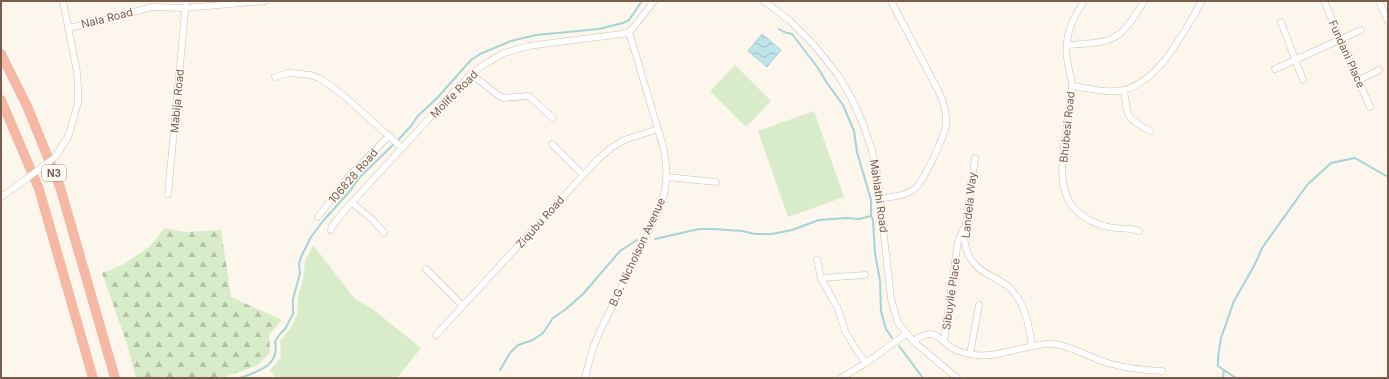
<svg xmlns="http://www.w3.org/2000/svg" width="1389" height="379" font-family="Inter,sans-serif">
  <style>
    .green { fill: #d8ecc9 }
    .forest { fill: url(#forest-firs) }
    .water { fill: url(#water-waves); stroke: #a5d3da }
    .lines { fill: none; stroke-linecap: round; stroke-linejoin: round }
    .stream { stroke: #a5d3da; stroke-width: 2 }
    .minor-casing { stroke: #d1beb0; stroke-width: 7 }
    .highway-casing { stroke: #dad1cd; stroke-width: 10 }
    .minor { stroke: #fff; stroke-width: 6 }
    .highway { stroke: #f7b7a3; stroke-width: 9 }
    .minor-bridge-casing { stroke: #d1beb0; stroke-width: 7; stroke-linecap: butt }
    .minor-bridge { stroke: #fff; stroke-width: 6 }
    .labels { text-anchor: middle; dominant-baseline: central; stroke-width: 3; stroke-linejoin: round; paint-order: stroke }
    .shield { fill: #fffaf3; stroke: #a28b7f; stroke-width: 1 }
    .shield-label { font-size: 10px; font-weight: bold; fill: #7a5c4d }
    .street-label { font-size: 11px; fill: #7a5c4d; stroke: #fffaf3 }
  </style>
  <defs>
    <pattern id="forest-firs" width="22" height="20" patternUnits="userSpaceOnUse"><rect width="22" height="20" fill="#d8ecc9"/><path d="M5 1l3.5 6h-7zM16 11l3.5 6h-7z" fill="#b4c2a5"/></pattern>
    <pattern id="water-waves" width="16" height="10" patternUnits="userSpaceOnUse"><rect width="16" height="10" fill="#bfe3e8"/><path d="M0 5q4-4 8 0t8 0" fill="none" stroke="#a0bbbe"/></pattern>
  </defs>
  <rect width="100%" height="100%" fill="#fdf6ec"/>
  <!-- green -->
  <g class="green">
    <path d="M735 65 771 101 746 127 710 91Z"/>
    <path d="M814 111 844 197 788 217 758 131Z"/>
    <path d="M313 245 355 299 371 308 421 348 397 378H275L270 370 281 357 280 341 290 329 297 315 298 296 303 279 305 261Z"/>
  </g>
  <!-- forest -->
  <path class="forest" d="M165 228 185 232 221 230 231 297 282 320 269 335 270 353 256 366 222 378H136L127 344 102 273 122 265 149 247Z"/>
  <!-- water -->
  <path class="water" d="M762 34 781 50 767 67 748 51Z"/>
  <g class="lines">
    <!-- stream -->
    <g class="stream">
      <path d="M779 29 784 32 792 34 818 68 827 83 843 105 854 131 857 152 871 200V216L873 220 875 253 880 281 881 311 886 329 892 338"/>
      <path d="M655 239 699 229H713L742 231 755 234H772L792 230 819 220 847 218 859 219 871 216"/>
      <path d="M899 346 923 378"/>
      <path d="M500 370 510 353 518 345 533 340 543 333 553 318 566 309 583 294 620 251 637 240"/>
      <path d="M240 378C259 371 280 366 275 341L280 334 285 329 293 314V299L300 273 299 264 301 257 311 237 323 221 350 191 359 178 399 139 411 126 417 117 438 97 471 60 480 54 511 41 536 35 599 29 623 23 629 20 642 1"/>
      <path d="M1029 378H1037"/>
      <path d="M1223 378 1224 370"/>
      <path d="M1236 378 1218 366V357L1221 338 1234 301 1254 266 1262 248 1307 185 1331 163 1355 158 1388 177"/>
    </g>
    <!-- minor casing -->
    <g class="minor-casing">
      <g id="minor">
        <path d="M63 1 77 72 78 87V103L68 137"/>
        <path d="M764 1 790 21 814 45 838 75 852 99 863 124 871 147 877 173 891 299 898 323 913 341 957 378"/>
        <path d="M1084 1C1079 9 1073 18 1070 28 1067 37 1066 49 1067 58 1068 68 1072 78 1072 88 1071 121 1050 179 1073 207 1082 218 1100 227 1115 228 1123 229 1131 228 1139 231"/>
        <path d="M1324 1 1370 107"/>
        <path d="M1379 1 1388 21"/>
        <path d="M1281 22 1303 80"/>
        <path d="M68 28 101 21 152 7 185 8 265 1"/>
        <path d="M1067 45C1114 42 1119 43 1144 1"/>
        <path d="M1275 69 1361 30"/>
        <path d="M471 74 499 96 503 98 529 96 553 118"/>
        <path d="M275 77 289 73 311 75 321 79 342 94 402 148"/>
        <path d="M1359 80 1379 70"/>
        <path d="M1072 86C1088 88 1108 94 1124 90 1161 80 1184 31 1202 1"/>
        <path d="M1124 90C1128 117 1125 118 1150 131"/>
        <path d="M552 144 583 175"/>
        <path d="M975 158 964 238C967 259 975 268 993 277 999 280 1004 283 1009 287 1025 303 1029 324 1032 346"/>
        <path d="M667 177 716 182"/>
        <path d="M168 194 186 1"/>
        <path d="M1 197 10 191"/>
        <path d="M881 198C892 197 904 196 913 190 923 184 944 137 946 125 947 114 944 103 939 92L891 1"/>
        <path d="M352 203 373 220 384 233"/>
        <path d="M318 217 348 177 389 136"/>
        <path d="M331 230 332 226 345 210 447 99 471 74 485 64 504 53 528 46 622 34 629 32 633 28 654 1"/>
        <path d="M817 260 821 278 838 309 845 331 855 348 866 363"/>
        <path d="M426 269 462 305"/>
        <path d="M821 278 865 275"/>
        <path d="M436 335 597 160 611 148 624 140 658 129"/>
        <path d="M913 341C935 328 934 335 952 348 959 352 967 354 975 355 1000 358 1028 343 1053 344 1068 345 1088 356 1102 361 1122 368 1141 370 1162 371"/>
        <path d="M944 341 958 241 964 228"/>
        <path d="M970 354 979 305"/>
        <path d="M585 378 592 351 600 331 659 210C668 188 668 169 663 146L629 32"/>
        <path d="M841 378 866 363 906 334"/>
      </g>
    </g>
    <!-- highway casing -->
    <g class="highway-casing">
      <g id="highway">
        <path d="M1 54 27 106 60 187 115 378"/>
        <path d="M1 100 39 189 93 378"/>
      </g>
    </g>
    <!-- minor -->
    <use href="#minor" class="minor"/>
    <!-- highway -->
    <use href="#highway" class="highway"/>
    <!-- minor-bridge casing -->
    <g class="minor-bridge-casing">
      <path id="minor-bridge" d="M10 191 50 161 55 157 68 137"/>
    </g>
    <!-- minor-bridge -->
    <use href="#minor-bridge" class="minor-bridge"/>
  </g>
  <g class="labels">
    <!-- shield labels -->
    <rect class="shield" x="42" y="165" width="24" height="16" rx="3"/>
    <g class="shield-label">
      <text x="54" y="173">N3</text>
    </g>
    <!-- street labels -->
    <g class="street-label">
      <text transform="translate(107 18) rotate(-14)">Nala Road</text>
      <text transform="translate(1347 54) rotate(66)">Fundani Place</text>
      <text transform="translate(454 94) rotate(-45)">Molife Road</text>
      <text transform="translate(177 101) rotate(-85)">Mabija Road</text>
      <text transform="translate(1067 127) rotate(-84)">Bhubesi Road</text>
      <text transform="translate(353 176) rotate(-49)">106828 Road</text>
      <text transform="translate(879 196) rotate(82)">Mahlathi Road</text>
      <text transform="translate(969 205) rotate(-84)">Landela Way</text>
      <text transform="translate(540 222) rotate(-48)">Ziqubu Road</text>
      <text transform="translate(637 252) rotate(-65)">B.G. Nicholson Avenue</text>
      <text transform="translate(951 294) rotate(-82)">Sibuyile Place</text>
    </g>
  </g>
  <!-- border -->
  <rect width="1389" height="379" fill="none" stroke="#7a5c4d" stroke-width="4"/>
</svg>
